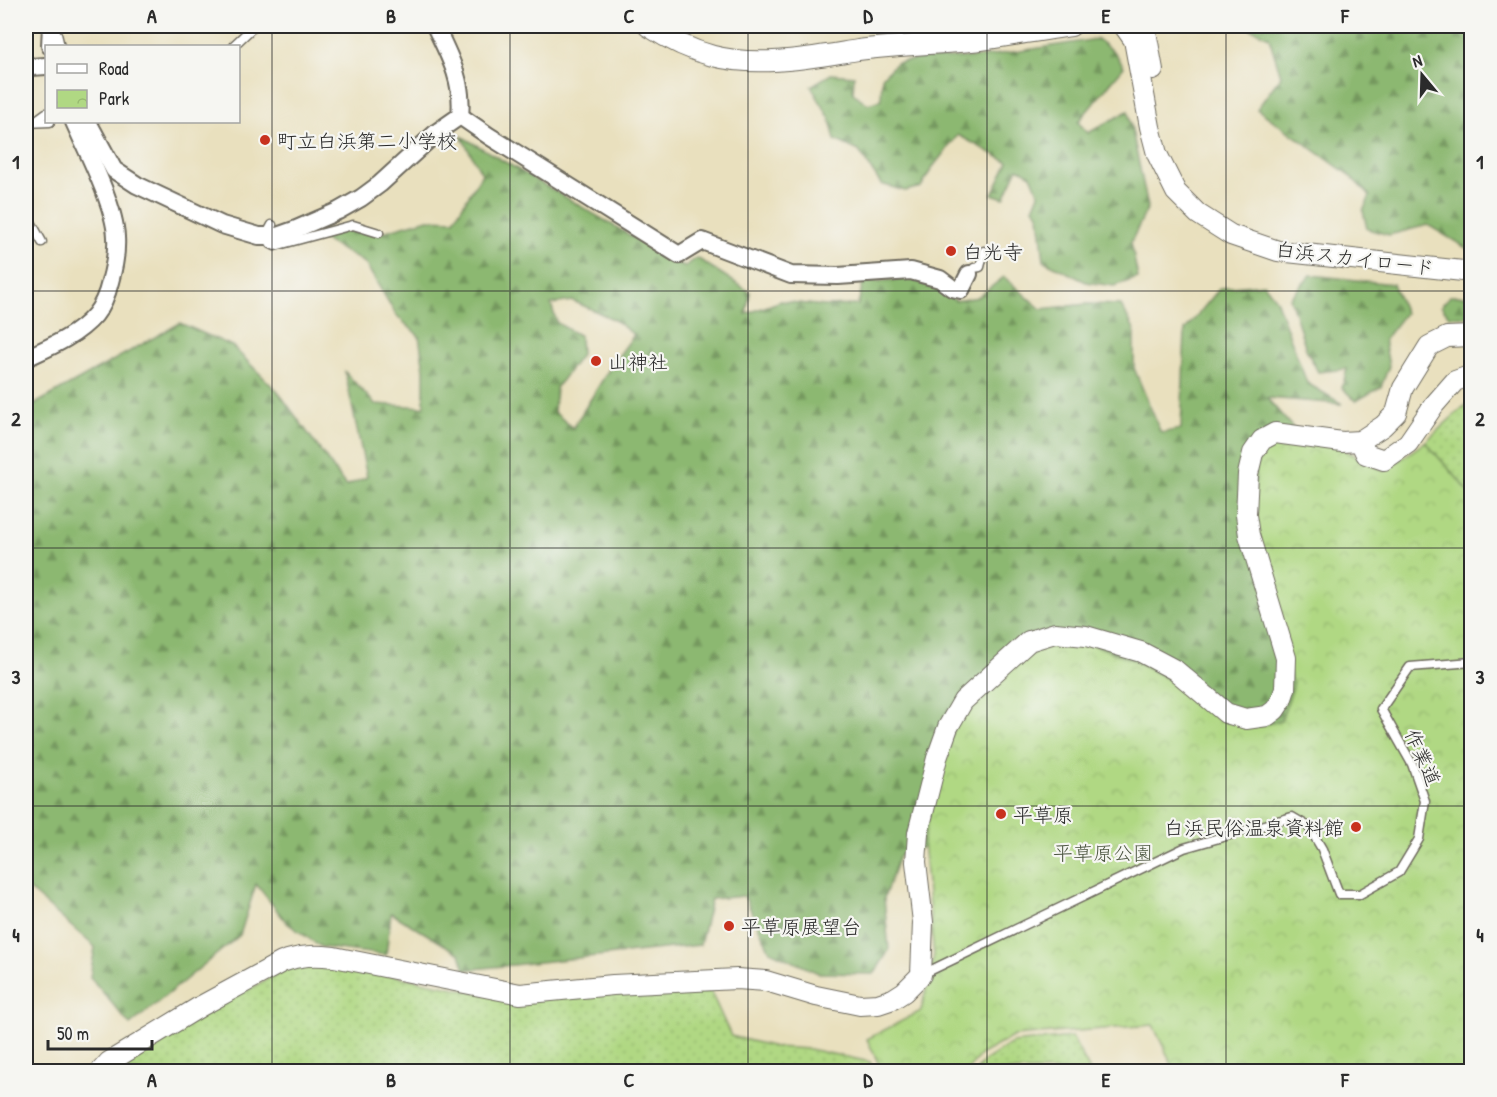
<svg xmlns="http://www.w3.org/2000/svg" width="1497" height="1097" font-family="'Patrick Hand','Klee One',sans-serif">
  <style>
    .grass { fill: url(#grass-dots); stroke: #6e8257; stroke-width: 1.5 }
    .forest { fill: url(#forest-firs); stroke: #5c724e; stroke-width: 1.5; fill-rule: evenodd }
    .park { fill: url(#park-crowns); stroke: #6e8257; stroke-width: 1.5 }
    .lines { fill: none; stroke-linecap: round; stroke-linejoin: round }
    .service-casing { stroke: #6e6a5e; stroke-width: 11 }
    .minor-casing { stroke: #6e6a5e; stroke-width: 20 }
    .tertiary-casing { stroke: #6e6a5e; stroke-width: 22 }
    .service { stroke: #fff; stroke-width: 8 }
    .minor { stroke: #fff; stroke-width: 16 }
    .tertiary { stroke: #fff; stroke-width: 20 }
    .grid { fill: none; stroke: #2b2b2b; stroke-width: 1.5; stroke-opacity: 0.55 }
    .poi-dot { fill: #c8321e; stroke: #f6f6f2; stroke-width: 2 }
    .labels { text-anchor: middle; dominant-baseline: central; stroke-width: 4.5; stroke-linejoin: round; paint-order: stroke }
    .poi-label { font-size: 20px; fill: #2b2b2b; stroke: #f6f6f2; text-anchor: start }
    .street-label { font-size: 20px; fill: #2b2b2b; stroke: #f6f6f2 }
    .park-label { font-size: 20px; fill: #4c5641; stroke: #f6f6f2 }
    .neatline { fill: none; stroke: #2b2b2b; stroke-width: 2 }
    .grid-label { font-size: 20px; text-anchor: middle; font-weight: bold; fill: #2b2b2b }
  </style>
  <defs>
    <pattern id="grass-dots" width="8" height="8" patternUnits="userSpaceOnUse" patternTransform="scale(1.5)"><rect width="8" height="8" fill="#b0d883"/><path d="M2 2h.1M6 6h.1" fill="none" stroke="#98ba71" stroke-width="1.8" stroke-linecap="round"/></pattern>
    <pattern id="forest-firs" width="22" height="20" patternUnits="userSpaceOnUse" patternTransform="scale(1.5)"><rect width="22" height="20" fill="#8cb871"/><path d="M5 1l3.5 6h-7zM16 11l3.5 6h-7z" fill="#73965d"/></pattern>
    <pattern id="park-crowns" width="20" height="18" patternUnits="userSpaceOnUse" patternTransform="scale(1.5)"><rect width="20" height="18" fill="#b0d883"/><path d="M2 6a3 3 0 1 1 6 0M12 15a3 3 0 1 1 6 0" fill="none" stroke="#98ba71"/></pattern>
  </defs>
  <rect width="100%" height="100%" fill="#f6f6f2"/>
  <filter id="ink" filterUnits="userSpaceOnUse"><feTurbulence type="fractalNoise" baseFrequency=".0167" numOctaves="2"/><feDisplacementMap in="SourceGraphic" scale="12" xChannelSelector="R" yChannelSelector="G"/><feConvolveMatrix kernelMatrix="1 2 1 2 8 2 1 2 1" color-interpolation-filters="sRGB"/></filter>
  <filter id="wash" filterUnits="userSpaceOnUse"><feTurbulence type="fractalNoise" baseFrequency=".008" numOctaves="4" result="noise"/><feDisplacementMap in="SourceGraphic" scale="24" xChannelSelector="R" yChannelSelector="G"/><feGaussianBlur stdDeviation="1.35" result="paint"/><feColorMatrix in="noise" values="0 0 0 0 0 0 0 0 0 0 0 0 0 0 0 0 0 1.4 0 .05"/><feComposite in="paint" operator="in"/></filter>
  <g filter="url(#wash)">
    <rect width="100%" height="100%" fill="#e9e0be"/>
    <!-- grass -->
    <g class="grass">
      <path d="M1471 400V494L1425 442Z"/>
      <path d="M329 963 506 998 710 990 731 1036 775 1047 809 1049 870 1062 875 1071 115 1072 177 1029 289 967Z"/>
      <path d="M1072 1037 1090 1071H976L983 1062 1012 1043Z"/>
    </g>
    <!-- forest -->
    <g class="forest">
      <path d="M1245 26H1471V251L1428 225 1389 235 1367 229 1363 211 1370 196 1349 175 1257 109 1281 76 1269 37Z"/>
      <path d="M1097 39 1115 53 1124 67 1078 122 1088 133 1128 111 1148 207 1131 242 1138 278 1114 286 1086 282 1044 261 1039 215 1033 208 1039 194 1031 175 1018 168 1004 198 992 194 1008 162 958 135 932 168 921 187 905 191 881 184 859 151 835 140 830 119 811 86 831 74 854 76 853 93 868 104 881 100 882 77 896 63 919 59 981 57Z"/>
      <path d="M461 136 684 267 697 258 750 292 746 314 781 301 825 306 858 305 863 282 910 279 934 288 956 301 978 297 1004 277 1041 309 1087 304 1121 305 1134 329V368L1161 433 1181 429 1185 330 1220 288 1264 284 1276 299 1307 383 1342 404 1267 398 1324 464 1346 743 1016 814 899 856 884 898 889 950 874 974 818 973 770 951 744 896 711 899 700 945 465 970 460 954 391 913 386 955 321 947 287 923 256 884 240 935 130 1025 90 977 95 947 26 887V740L34 746 26 729V409L180 323 232 346 279 393 346 486 367 477 345 372 375 404 424 407V370L419 336 397 316 365 263 315 235 337 228 379 233 428 219 454 220 482 174ZM573 301 613 319 634 335 611 366 573 428 554 412 556 388 581 355 580 336 557 323 551 304Z"/>
      <path d="M1311 275 1393 284 1405 313 1384 340 1389 366 1381 387 1356 401 1342 388 1347 369 1318 372 1306 349 1290 298Z"/>
      <path d="M1450 296H1471V317L1449 316 1441 306Z"/>
    </g>
    <!-- park -->
    <path class="park" d="M1324 439 1384 471 1425 442 1471 494V1071H1175L1153 1025 1014 1036 980 1055 967 1071H882L867 1039 921 1011 934 955 923 842 944 752 960 716 1026 652 1055 642 1091 644 1133 660 1179 685 1248 728 1281 721 1293 687 1253 529 1256 466 1269 443Z"/>
  </g>
  <g filter="url(#ink)">
    <g class="lines">
      <!-- service casing -->
      <g class="service-casing">
        <g id="service">
          <path d="M50 32 57 34 60 46"/>
          <path d="M233 46 251 29"/>
          <path d="M26 123 50 122"/>
          <path d="M31 124 46 113"/>
          <path d="M26 213 42 242"/>
          <path d="M272 225 266 236 271 244 275 246 353 225 379 233"/>
          <path d="M969 274 974 268 980 267 984 251"/>
          <path d="M921 975 1184 848 1292 817 1309 827 1322 849 1339 894H1360L1399 872 1419 839 1425 801 1412 764 1381 709 1410 667 1472 662"/>
        </g>
      </g>
      <!-- minor casing -->
      <g class="minor-casing">
        <g id="minor">
          <path d="M50 46 51 26"/>
          <path d="M26 64 31 67 46 66"/>
          <path d="M460 116 489 136 679 255 702 241 791 275 838 276 911 271 940 279 952 288 961 290 969 274"/>
          <path d="M88 122 114 170 137 185 222 225 259 236H277L294 230 338 211 361 198 380 184 437 132 460 116C464 82 449 55 435 26"/>
          <path d="M26 358C50 347 77 336 95 315 103 305 107 295 110 282 114 268 117 252 116 237 115 206 87 151 74 122"/>
        </g>
      </g>
      <!-- tertiary casing -->
      <g class="tertiary-casing">
        <g id="tertiary">
          <path d="M648 26C668 39 690 50 713 56 759 68 813 57 858 50 899 45 940 44 981 40 1011 36 1041 30 1071 26"/>
          <path d="M1124 26 1134 40 1150 127 1157 154 1176 192 1198 214 1231 235 1278 251 1472 272"/>
          <path d="M1145 26 1153 70"/>
          <path d="M1360 441 1366 454 1384 460 1408 443 1434 405 1455 381 1472 375"/>
          <path d="M100 1072 109 1062 201 1006 282 962C300 955 315 955 334 957L520 994 613 985 737 979 766 981 816 996 860 1005 878 1004 893 999 904 992 921 975 923 922 916 862 918 833 937 758 948 727 963 701 1029 641 1055 633 1086 636 1141 652 1175 670 1226 713 1246 719 1267 716 1275 710 1281 701 1285 689 1286 658 1249 535 1246 515 1248 474 1253 453 1262 440 1275 433 1342 442 1360 441 1383 426 1396 413 1403 388 1429 346 1447 337 1472 336"/>
        </g>
      </g>
      <!-- service -->
      <use href="#service" class="service"/>
      <!-- minor -->
      <use href="#minor" class="minor"/>
      <!-- tertiary -->
      <use href="#tertiary" class="tertiary"/>
    </g>
  </g>
  <!-- grid -->
  <path class="grid" d="M272 26V1072M510 26V1072M748 26V1072M987 26V1072M1226 26V1072M26 291H1472M26 548H1472M26 806H1472"/>
  <!-- markers -->
  <g class="poi-dot">
    <circle cx="265" cy="140" r="6"/>
    <circle cx="951" cy="251" r="6"/>
    <circle cx="596" cy="361" r="6"/>
    <circle cx="1001" cy="814" r="6"/>
    <circle cx="1356" cy="827" r="6"/>
    <circle cx="729" cy="926" r="6"/>
  </g>
  <g class="labels">
    <!-- poi labels -->
    <g class="poi-label">
      <text x="277" y="140">町立白浜第二小学校</text>
      <text x="963" y="251">白光寺</text>
      <text x="608" y="361">山神社</text>
      <text x="1013" y="814">平草原</text>
      <text x="1344" y="827" text-anchor="end">白浜民俗温泉資料館</text>
      <text x="741" y="926">平草原展望台</text>
    </g>
    <!-- street labels -->
    <g class="street-label">
      <text transform="translate(1355 258) rotate(7)">白浜スカイロード</text>
      <text transform="translate(1423 757) rotate(66)">作業道</text>
    </g>
    <!-- park labels -->
    <g class="park-label">
      <text x="1103" y="852">平草原公園</text>
    </g>
  </g>
  <!-- margin -->
  <rect width="1497" height="1097" fill="none" stroke="#f6f6f2" stroke-width="66"/>
  <!-- legend -->
  <rect x="45" y="45" width="195" height="78" fill="#f6f6f2" stroke="#a5a5a2" stroke-width="1.5"/>
  <rect x="57" y="64" width="30" height="9" fill="#ffffff" stroke="#a5a5a2" stroke-width="1.5"/>
  <text x="99" y="75" font-size="18" fill="#2b2b2b">Road</text>
  <rect x="57" y="90" width="30" height="18" fill="url(#park-crowns)" stroke="#a5a5a2" stroke-width="1.5"/>
  <text x="99" y="105" font-size="18" fill="#2b2b2b">Park</text>
  <!-- north arrow -->
  <g transform="translate(1422 75) rotate(341)" stroke="#f6f6f2" stroke-width="4.5" paint-order="stroke">
  <path d="M0-4.5L10 22L0 15L-10 22Z" fill="#2b2b2b"/>
  <text y="-9" font-size="16" font-weight="bold" text-anchor="middle" fill="#2b2b2b">N</text>
  </g>
  <!-- scale -->
  <path d="M48 1040v9h104v-9" fill="none" stroke="#2b2b2b" stroke-width="3"/>
  <text x="57" y="1040" font-size="18" fill="#2b2b2b" stroke="#f6f6f2" stroke-width="4.5" paint-order="stroke">50 m</text>
  <rect x="33" y="33" width="1431" height="1031" class="neatline"/>
  <g class="grid-label">
    <text x="152" y="23">A</text>
    <text x="391" y="23">B</text>
    <text x="629" y="23">C</text>
    <text x="868" y="23">D</text>
    <text x="1106" y="23">E</text>
    <text x="1345" y="23">F</text>
    <text x="16" y="169">1</text>
    <text x="1480" y="169">1</text>
    <text x="16" y="426">2</text>
    <text x="1480" y="426">2</text>
    <text x="16" y="684">3</text>
    <text x="1480" y="684">3</text>
    <text x="16" y="942">4</text>
    <text x="1480" y="942">4</text>
    <text x="152" y="1087">A</text>
    <text x="391" y="1087">B</text>
    <text x="629" y="1087">C</text>
    <text x="868" y="1087">D</text>
    <text x="1106" y="1087">E</text>
    <text x="1345" y="1087">F</text>
  </g>
</svg>
